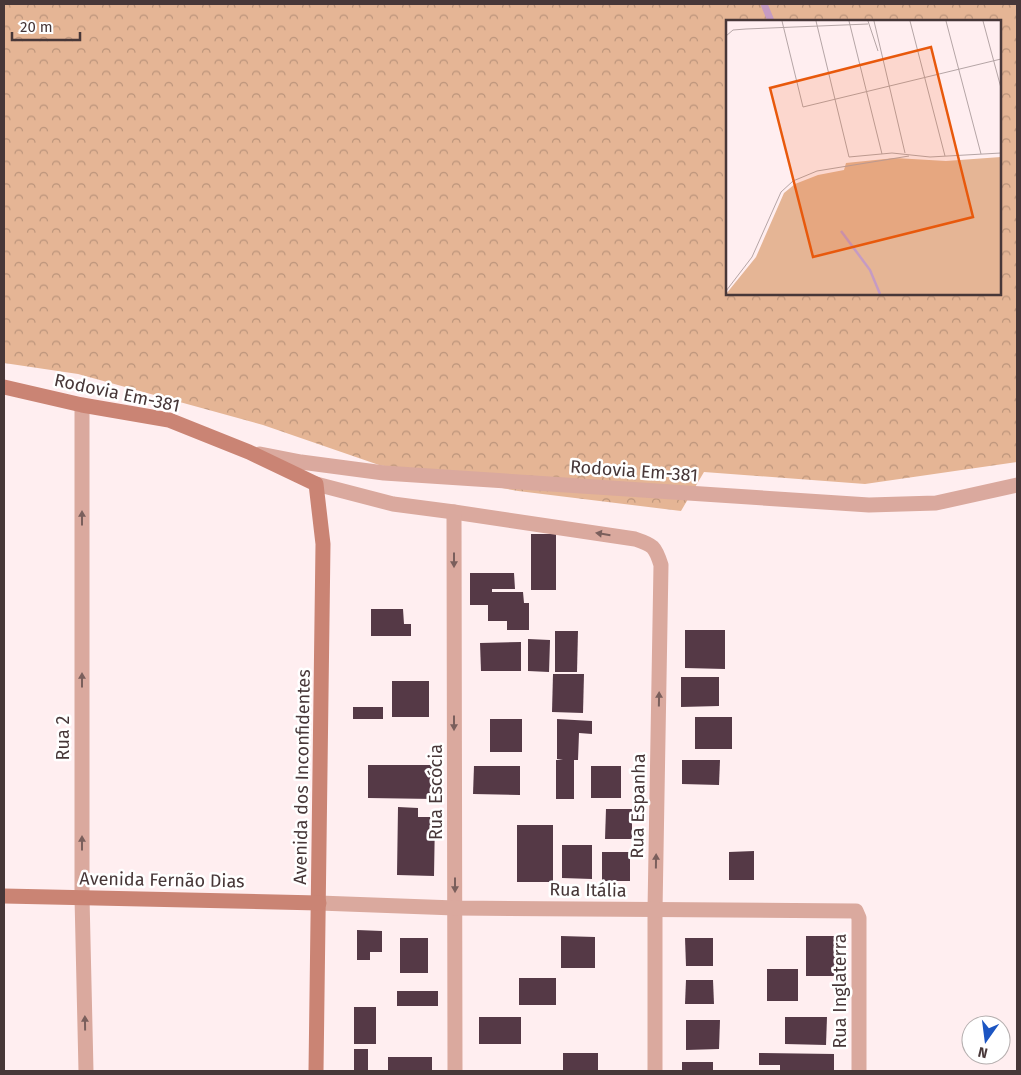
<svg xmlns="http://www.w3.org/2000/svg" width="1021" height="1075" font-family="'Fira Sans',sans-serif">
  <style>
    .forest { fill: url(#forest-crowns); fill-rule: evenodd }
    .lines { fill: none; stroke-linecap: round; stroke-linejoin: round }
    .stream { stroke: #c59bc3; stroke-width: 7 }
    .building { fill: #553946 }
    .street { stroke: #daa99e; stroke-width: 15 }
    .secondary { stroke: #ca8474; stroke-width: 15 }
    .oneway { fill: #7a5f5c }
    .labels { text-anchor: middle; dominant-baseline: central; stroke-width: 5; stroke-linejoin: round; paint-order: stroke }
    .street-label { font-size: 18px; fill: #473738; stroke: #fff }
    .inset-river { fill: none; stroke: #c59bc3; stroke-width: 2.5 }
    .inset-road { fill: none; stroke: #b5a5a6; stroke-width: 1 }
    .view { fill: #e8590c; fill-opacity: 0.15; stroke: #e8590c; stroke-width: 2.5 }
    .inset-edge { fill: none; stroke: #473738; stroke-width: 2.5 }
  </style>
  <defs>
    <pattern id="forest-crowns" width="20" height="18" patternUnits="userSpaceOnUse" patternTransform="scale(1.25)"><rect width="20" height="18" fill="#e5b595"/><path d="M2 6a3 3 0 1 1 6 0M12 15a3 3 0 1 1 6 0" fill="none" stroke="#bb947b"/></pattern>
  </defs>
  <rect width="100%" height="100%" fill="#ffeef0"/>
  <!-- forest -->
  <path class="forest" d="M4 4H1017V462L865 484 704 472 681 511 518 491 379 465 263 425 78 374 4 363ZM727 21H1000V294H727Z"/>
  <g class="lines">
    <!-- stream -->
    <path class="stream" d="M764 4 771 21"/>
  </g>
  <!-- building -->
  <g class="building">
    <rect x="531" y="534" width="25" height="56"/>
    <path d="M470 573H514L515 589H492V592H523L524 603H529V630H507V621H488V605H470Z"/>
    <path d="M371 609H403L404 624H411V636H371Z"/>
    <path d="M685 630H725V669L685 668Z"/>
    <path d="M555 631H578L577 672H555Z"/>
    <path d="M528 639 550 640 549 672 528 671Z"/>
    <path d="M521 642V671H481L480 643Z"/>
    <path d="M553 674H584L583 713 552 712Z"/>
    <path d="M681 677H719V706L681 707Z"/>
    <rect x="392" y="681" width="37" height="36"/>
    <rect x="353" y="707" width="30" height="12"/>
    <rect x="695" y="717" width="37" height="32"/>
    <rect x="490" y="719" width="32" height="33"/>
    <path d="M557 719 592 721V734L579 733 578 760H574V799H556V760H563L557 759Z"/>
    <path d="M682 760H720L719 785 682 784Z"/>
    <path d="M368 765H434V799L368 798Z"/>
    <path d="M474 766H520V795L473 794Z"/>
    <rect x="591" y="766" width="30" height="32"/>
    <path d="M398 807 418 808V817H435L434 876 397 875Z"/>
    <path d="M606 809H632V839H605Z"/>
    <rect x="517" y="825" width="36" height="57"/>
    <path d="M562 845H592V879L562 878Z"/>
    <path d="M754 851V880H729V852Z"/>
    <rect x="602" y="852" width="28" height="29"/>
    <path d="M357 930 382 931V952H370V960H357Z"/>
    <path d="M561 936 595 937V968H561Z"/>
    <rect x="806" y="936" width="34" height="40"/>
    <rect x="400" y="938" width="28" height="35"/>
    <path d="M685 938H713V966H686Z"/>
    <rect x="767" y="969" width="31" height="32"/>
    <rect x="519" y="978" width="37" height="27"/>
    <path d="M686 980H713L714 1004H685Z"/>
    <rect x="397" y="991" width="41" height="15"/>
    <rect x="354" y="1007" width="22" height="37"/>
    <rect x="479" y="1017" width="42" height="27"/>
    <path d="M785 1017H827L826 1045 785 1044Z"/>
    <path d="M686 1020H720L719 1049 686 1050Z"/>
    <rect x="354" y="1049" width="14" height="22"/>
    <rect x="563" y="1053" width="35" height="18"/>
    <path d="M759 1053 834 1054V1071H780V1065H759Z"/>
    <rect x="388" y="1057" width="44" height="14"/>
    <rect x="682" y="1062" width="31" height="9"/>
  </g>
  <g class="lines">
    <!-- street -->
    <g class="street">
      <path d="M82 405V897L86 1071"/>
      <path d="M260 454 301 462 384 473 869 505 936 503 1017 485"/>
      <path d="M316 484 393 504 454 512 635 539C653 545 655 546 661 565L655 910V1071"/>
      <path d="M454 512 455 1071"/>
      <path d="M319 903 455 908 856 911 859 918V1071"/>
    </g>
    <!-- secondary -->
    <g class="secondary">
      <path d="M4 387 82 405 169 420 249 452 316 484 323 544 316 1071"/>
      <path d="M4 896 319 903"/>
    </g>
  </g>
  <!-- one-way arrows -->
  <defs><path id="oneway-solid" d="M-6-.8H1V-3.2L6.5 0L1 3.2V.8H-6Z" transform="scale(1.25)"/></defs>
  <g class="oneway">
    <use href="#oneway-solid" transform="translate(82 518) rotate(-90)"/>
    <use href="#oneway-solid" transform="translate(603 534) rotate(-171)"/>
    <use href="#oneway-solid" transform="translate(454 560) rotate(90)"/>
    <use href="#oneway-solid" transform="translate(82 680) rotate(-90)"/>
    <use href="#oneway-solid" transform="translate(659 699) rotate(-89)"/>
    <use href="#oneway-solid" transform="translate(454 723) rotate(90)"/>
    <use href="#oneway-solid" transform="translate(82 843) rotate(-90)"/>
    <use href="#oneway-solid" transform="translate(656 861) rotate(-89)"/>
    <use href="#oneway-solid" transform="translate(455 885) rotate(90)"/>
    <use href="#oneway-solid" transform="translate(85 1023) rotate(-91)"/>
  </g>
  <g class="labels">
    <!-- street labels -->
    <g class="street-label">
      <text transform="translate(117 393) rotate(12)">Rodovia Em-381</text>
      <text transform="translate(634 471) rotate(4)">Rodovia Em-381</text>
      <text transform="translate(63 738) rotate(-90)">Rua 2</text>
      <text transform="translate(302 777) rotate(-89)">Avenida dos Inconfidentes</text>
      <text transform="translate(436 792) rotate(-90)">Rua Escócia</text>
      <text transform="translate(638 806) rotate(-89)">Rua Espanha</text>
      <text transform="translate(162 880) rotate(1)">Avenida Fernão Dias</text>
      <text transform="translate(588 890) rotate(1)">Rua Itália</text>
      <text transform="translate(840 991) rotate(-90)">Rua Inglaterra</text>
    </g>
  </g>
  <!-- overview -->
  <g transform="translate(726 20)">
    <rect width="275" height="275" fill="#ffeef0"/>
    <path d="M275 137V274H0L30 237 58 173 69 164 92 155 118 150 120 143 169 138 220 141Z" fill="#e5b595"/>
    <path class="inset-river" d="M115 211 144 250 154 274"/>
    <path class="inset-road" d="M56 1 77 87 275 39M90 1 123 137 166 133 204 137 275 133M123 1 156 134M142 1 152 31M148 1 179 133M184 1 219 136M220 1 255 134M257 1 275 68M0 16 7 10 20 9 142 4M0 271 26 237 55 172 67 161 91 151 183 136"/>
    <path class="view" d="M205 27 247 197 87 237 44 68Z"/>
    <rect width="275" height="275" class="inset-edge"/>
  </g>
  <!-- border -->
  <rect width="1021" height="1075" fill="none" stroke="#473738" stroke-width="10"/>
  <!-- north arrow -->
  <g transform="translate(986 1040) rotate(194)"><circle r="24" fill="#ffffff" stroke="#b5afaf"/>
  <path d="M0-4L9 19L0 12L-9 19Z" fill="#1c55c2"/>
  <text y="-8" font-size="14" font-weight="bold" text-anchor="middle" fill="#473738">N</text>
  </g>
  <!-- scale -->
  <path d="M12 32v8h68v-8" fill="none" stroke="#473738" stroke-width="2.5"/>
  <text x="20" y="32" font-size="15" fill="#473738" stroke="#ffffff" stroke-width="4" paint-order="stroke">20 m</text>
</svg>
